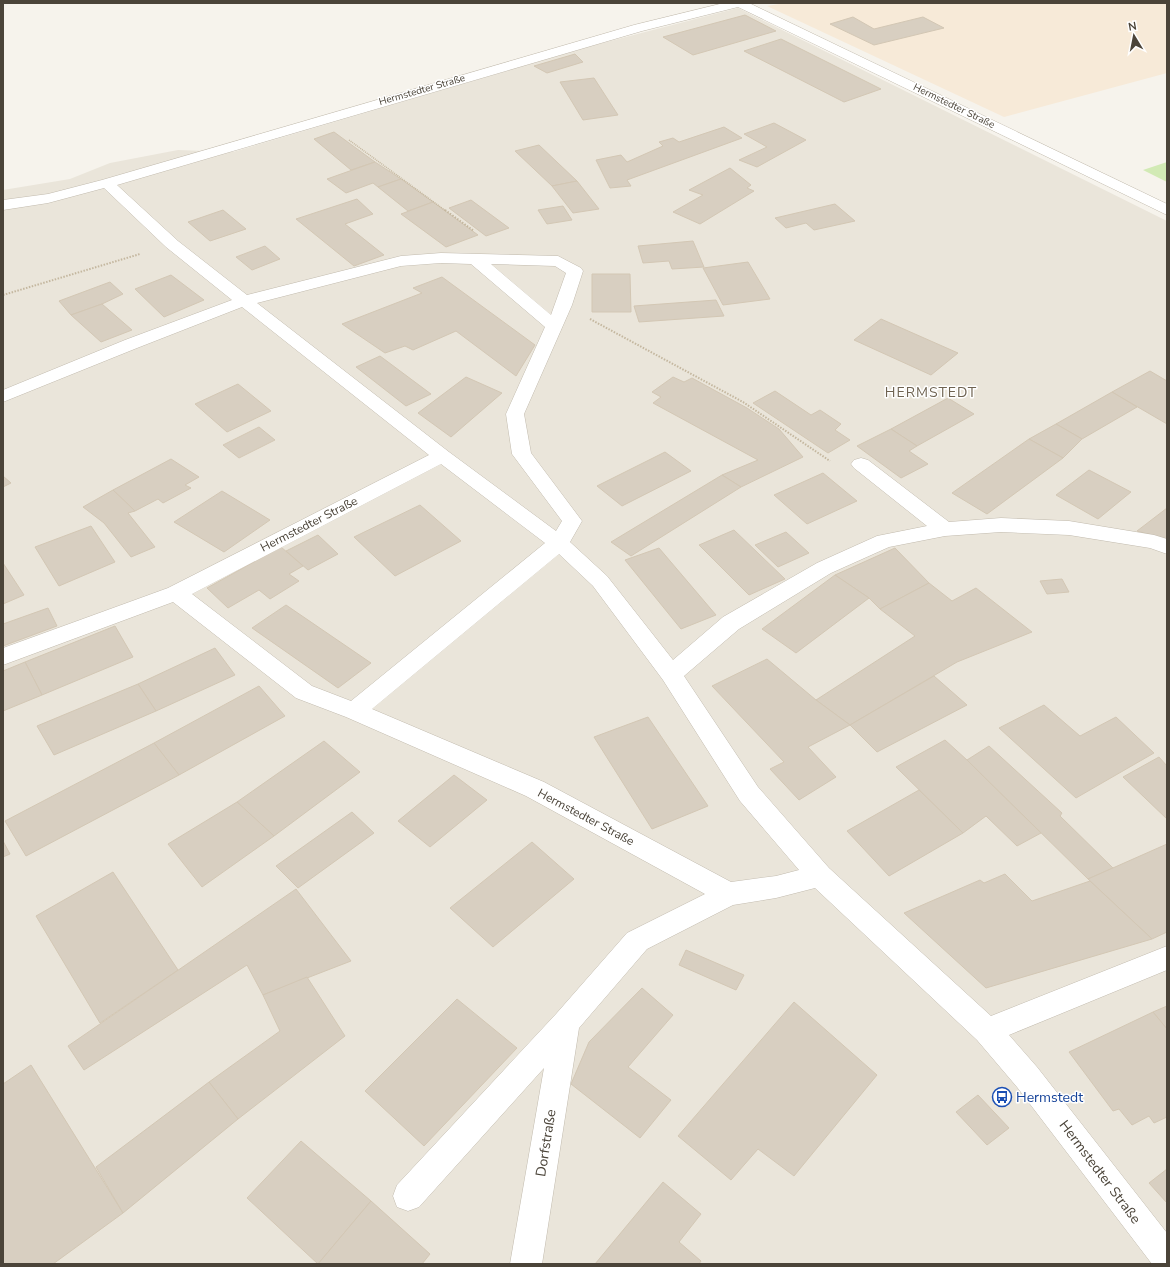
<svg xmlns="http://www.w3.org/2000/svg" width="1170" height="1267" font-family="'Nunito Sans',sans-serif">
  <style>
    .residential { fill: #eae5da }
    .commercial { fill: #f7ead8 }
    .green { fill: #d2eab5 }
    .building { fill: #d8cfc1; stroke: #d3c7b4 }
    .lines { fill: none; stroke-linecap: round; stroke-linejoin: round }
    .minor-casing { stroke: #c2bbae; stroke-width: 1 }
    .path-far1 { stroke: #c4b79f; stroke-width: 1.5; stroke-dasharray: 1 1; stroke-linecap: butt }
    .path { stroke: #c4b79f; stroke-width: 2; stroke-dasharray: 1.5 1.5; stroke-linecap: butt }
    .minor { fill: #fff; fill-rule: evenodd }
    .labels { text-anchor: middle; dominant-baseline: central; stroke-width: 3; stroke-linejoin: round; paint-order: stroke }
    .far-street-label { font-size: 10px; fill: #4b4439; stroke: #fff }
    .street-label { font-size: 12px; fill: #4b4439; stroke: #fff }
    .quarter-label { font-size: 14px; letter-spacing: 1px; fill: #6e6250; stroke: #fff }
    .near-transit-label { font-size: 14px; fill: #164399; stroke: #fff; text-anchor: start }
    .near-street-label { font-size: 14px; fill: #4b4439; stroke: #fff }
  </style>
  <rect width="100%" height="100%" fill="#f6f3ec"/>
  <!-- residential -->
  <path class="residential" d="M738 8 1167 221V1264H3V190L70 179 110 163 178 150 233 152 591 46Z"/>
  <!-- commercial -->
  <path class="commercial" d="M785 3H1167V73L1004 117 767 6Z"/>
  <!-- green -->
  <path class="green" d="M1167 162V182L1143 170Z"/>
  <!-- building -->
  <g class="building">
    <path d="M745 15 776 31 693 55 663 37Z"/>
    <path d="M853 17 874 29 923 17 944 28 874 45 830 24Z"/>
    <path d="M781 39 881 89 844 102 744 51Z"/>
    <path d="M575 54 583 62 547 73 534 66Z"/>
    <path d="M594 78 618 115 583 120 560 82Z"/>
    <path d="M774 123 806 140 757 167 739 160 767 147 744 134Z"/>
    <path d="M724 127 742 138 627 180 631 186 610 188 596 160 621 155 627 162 663 146 659 142 673 138 679 142Z"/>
    <path d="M334 132 375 162 351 170 314 139Z"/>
    <path d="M539 145 577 181 552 186 515 151Z"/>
    <path d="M375 162 401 179 378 187 373 183 346 193 327 179Z"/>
    <path d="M730 168 751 185 747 188 754 191 700 224 673 212 703 195 689 190Z"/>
    <path d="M401 179 433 202 408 211 378 187Z"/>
    <path d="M577 181 599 209 573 213 552 186Z"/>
    <path d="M357 199 373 214 345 224 384 255 354 266 296 219Z"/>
    <path d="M471 200 509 228 486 236 449 208Z"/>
    <path d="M433 202 478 235 446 247 401 214Z"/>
    <path d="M835 204 855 221 814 230 806 223 786 228 775 218Z"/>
    <path d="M563 206 572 220 547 224 538 210Z"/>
    <path d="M223 210 246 229 210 241 188 222Z"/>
    <path d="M693 241 704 267 672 269 669 261 643 263 638 246Z"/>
    <path d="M265 246 280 259 252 270 236 257Z"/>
    <path d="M748 262 770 299 723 305 703 268Z"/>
    <path d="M592 274H630L631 312H592Z"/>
    <path d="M171 275 204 300 164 317 135 289Z"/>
    <path d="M442 277 535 345 516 376 456 331 413 350 405 346 385 353 342 324 422 293 413 288Z"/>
    <path d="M110 282 123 294 102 304 71 315 59 301Z"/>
    <path d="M716 300 724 316 639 322 634 306Z"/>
    <path d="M102 304 132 330 101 342 71 315Z"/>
    <path d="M881 319 958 353 931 375 854 340Z"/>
    <path d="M380 356 431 394 406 406 356 367Z"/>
    <path d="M1150 371 1167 381V424L1112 392Z"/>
    <path d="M466 377 502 393 451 437 418 413Z"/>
    <path d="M673 377 684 382 692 378 747 408 779 429 803 457 741 487 722 475 758 460 653 403 661 397 652 392Z"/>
    <path d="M238 384 271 411 227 432 195 404Z"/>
    <path d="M775 391 811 415 820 410 841 424 835 430 850 440 828 453 753 403Z"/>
    <path d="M1112 392 1137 407 1082 439 1056 424Z"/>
    <path d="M948 398 974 414 917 446 891 429Z"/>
    <path d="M1056 424 1082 439 1063 458 1029 439Z"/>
    <path d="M259 427 275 440 239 458 223 445Z"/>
    <path d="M891 429 917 446 909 451 928 464 901 478 857 446Z"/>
    <path d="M1029 439 1063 458 987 514 952 493Z"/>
    <path d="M665 452 691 471 622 506 597 486Z"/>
    <path d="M171 459 199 477 185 485 191 488 163 503 158 499 135 511 113 490Z"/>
    <path d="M1089 470 1131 492 1098 519 1056 495Z"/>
    <path d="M823 473 857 501 807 524 774 495Z"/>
    <path d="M722 475 741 487 631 556 611 542Z"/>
    <path d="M3 476 11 483 3 487Z"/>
    <path d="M113 490 135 511 128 513 155 547 131 557 104 523 83 507Z"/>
    <path d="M222 491 270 520 224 552 174 522Z"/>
    <path d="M420 505 461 541 395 576 354 537Z"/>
    <path d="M1167 508V539L1137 531Z"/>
    <path d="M91 526 115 562 59 586 35 547Z"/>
    <path d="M734 530 785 579 749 595 699 545Z"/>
    <path d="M786 532 809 553 778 567 755 545Z"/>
    <path d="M318 535 338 554 308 570 286 551Z"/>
    <path d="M281 547 303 566 289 574 299 581 270 599 259 590 228 608 207 588Z"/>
    <path d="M659 548 716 615 681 629 625 560Z"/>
    <path d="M895 548 929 583 880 609 869 598 835 575Z"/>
    <path d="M3 563 24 595 3 604Z"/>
    <path d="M835 575 869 598 796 653 762 629Z"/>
    <path d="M1062 579 1069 592 1047 594 1040 581Z"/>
    <path d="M929 583 952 601 976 588 1032 632 957 662 850 725 816 700 915 636 880 609Z"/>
    <path d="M286 605 371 663 338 688 252 628Z"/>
    <path d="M48 608 57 626 3 646V624Z"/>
    <path d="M115 626 133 657 42 695 25 662Z"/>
    <path d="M215 648 235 675 156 711 138 684Z"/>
    <path d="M767 659 816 700 850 725 808 747 836 777 799 800 770 769 784 762 712 686Z"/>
    <path d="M25 662 42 695 3 711V671Z"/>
    <path d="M934 676 967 705 877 752 850 725Z"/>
    <path d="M138 684 156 711 54 755 37 726Z"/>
    <path d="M259 686 285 716 179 775 154 743Z"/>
    <path d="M1044 705 1080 736 1116 717 1154 753 1076 798 999 728Z"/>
    <path d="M648 717 708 806 652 829 594 737Z"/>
    <path d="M945 740 967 760 1041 833 1017 846 986 816 963 833 896 767Z"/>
    <path d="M324 741 360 772 274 836 237 802Z"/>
    <path d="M154 743 179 775 26 856 5 821Z"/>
    <path d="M989 746 1062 813 1060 816 1113 868 1088 879 967 760Z"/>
    <path d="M1159 757 1167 766V819L1123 777Z"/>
    <path d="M454 775 487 800 430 847 398 821Z"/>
    <path d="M919 790 963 833 889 876 847 831Z"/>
    <path d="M237 802 274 836 202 887 168 844Z"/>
    <path d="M352 812 374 833 298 888 276 866Z"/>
    <path d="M3 841 10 854 3 857Z"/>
    <path d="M532 842 574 879 493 947 450 908Z"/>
    <path d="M1167 844V932L1152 939 1088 879Z"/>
    <path d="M113 872 178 970 100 1023 36 916Z"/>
    <path d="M1005 874 1032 901 1090 881 1152 939 986 988 904 913 980 880 984 883Z"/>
    <path d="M296 889 351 961 263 995 247 965 84 1070 68 1046Z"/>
    <path d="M686 950 744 975 736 990 679 965Z"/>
    <path d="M307 977 345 1036 238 1119 209 1082 280 1031 263 995Z"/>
    <path d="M642 988 673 1015 628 1067 671 1100 640 1138 571 1084 589 1042Z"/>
    <path d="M457 999 517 1048 424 1146 365 1091Z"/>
    <path d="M794 1002 877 1075 794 1176 758 1149 731 1180 678 1136Z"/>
    <path d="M1167 1006V1029L1153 1012Z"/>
    <path d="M1153 1012 1167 1029V1117L1154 1123 1149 1116 1132 1125 1119 1109 1113 1111 1069 1052Z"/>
    <path d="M31 1065 123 1213 53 1264H3V1084Z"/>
    <path d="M209 1082 238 1119 123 1213 96 1167Z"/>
    <path d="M978 1095 1009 1128 987 1145 956 1112Z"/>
    <path d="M301 1141 371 1201 318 1264 247 1198Z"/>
    <path d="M1167 1169V1203L1149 1183Z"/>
    <path d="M663 1182 701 1214 679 1242 701 1261 699 1264H595Z"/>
    <path d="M371 1201 430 1254 422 1264H318Z"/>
  </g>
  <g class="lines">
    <!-- minor casing -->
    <g class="minor-casing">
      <path id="minor" d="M724 3H749L1167 204V215L738 7 642 31 117 185 178 241 247 295 401 256 441 253 558 256 581 268 583 271 572 305 524 414 531 453 582 521 570 542 607 576 673 660 723 617 817 563 877 536 927 526 854 468 851 464 854 460 861 458 868 460 949 522 1001 518 1069 521 1154 535 1167 539V554L1150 548 1069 535 1001 532 945 536 889 547 831 573 739 629 684 676 758 787 829 868 991 1016 1167 946V970L1009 1035 1037 1067 1167 1233V1264H1152L1017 1087 977 1040 815 888 776 898 733 905 647 949 579 1028 542 1264H510L544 1068 419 1207 408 1211 397 1207 393 1196 397 1185 556 1014 627 933 705 894 526 796 346 717 296 698 173 602 3 665V648L168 588 429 455 242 307 137 348 3 402V390L125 340 232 300 166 247 104 188 48 203 3 210V200L48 194 102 180 634 25ZM441 263 471 264 545 327 506 414 512 454 562 521 556 531 449 452 257 303 401 266ZM491 264 555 266 566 273 551 315ZM441 464 545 543 351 701 312 686 192 594ZM559 554 593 586 663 680 740 801 799 870 776 876 731 882 544 782 372 709Z"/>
    </g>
    <!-- path-far1 -->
    <path class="path-far1" d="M349 140 446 211"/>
    <!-- path -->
    <g class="path">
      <path d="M445 210 474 231"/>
      <path d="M3 295 140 254"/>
      <path d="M590 319 743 402 830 461"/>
    </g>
    <!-- minor -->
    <use href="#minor" class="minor"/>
  </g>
  <!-- icons -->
  <defs>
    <g id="bus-ring" transform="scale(1)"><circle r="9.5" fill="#fff" stroke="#1a4fb4" stroke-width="1.5"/><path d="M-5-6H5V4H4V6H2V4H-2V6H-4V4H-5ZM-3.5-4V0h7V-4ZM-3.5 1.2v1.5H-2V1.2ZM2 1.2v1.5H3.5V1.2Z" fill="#1a4fb4"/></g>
  </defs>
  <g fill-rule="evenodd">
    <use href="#bus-ring" x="1002" y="1097"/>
  </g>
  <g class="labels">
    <!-- far-street labels -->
    <g class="far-street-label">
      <text transform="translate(422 90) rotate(-16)">Hermstedter Straße</text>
      <text transform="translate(954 106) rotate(26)">Hermstedter Straße</text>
    </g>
    <!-- street labels -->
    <g class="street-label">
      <text transform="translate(309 524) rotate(-27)">Hermstedter Straße</text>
      <text transform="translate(586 817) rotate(28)">Hermstedter Straße</text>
    </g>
    <!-- quarter labels -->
    <g class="quarter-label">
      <text x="931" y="392">HERMSTEDT</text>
    </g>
    <!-- near-transit labels -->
    <g class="near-transit-label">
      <text x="1016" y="1097">Hermstedt</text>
    </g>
    <!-- near-street labels -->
    <g class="near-street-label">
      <text transform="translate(546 1143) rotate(-81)">Dorfstraße</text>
      <text transform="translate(1100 1172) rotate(53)">Hermstedter Straße</text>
    </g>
  </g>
  <!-- border -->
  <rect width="1170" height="1267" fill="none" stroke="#4b4439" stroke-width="8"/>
  <!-- north arrow -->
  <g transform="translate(1134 36) rotate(350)" stroke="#ffffff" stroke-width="3" paint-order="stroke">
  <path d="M0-3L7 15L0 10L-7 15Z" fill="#4b4439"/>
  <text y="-6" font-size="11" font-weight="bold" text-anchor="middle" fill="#4b4439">N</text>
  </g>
</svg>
